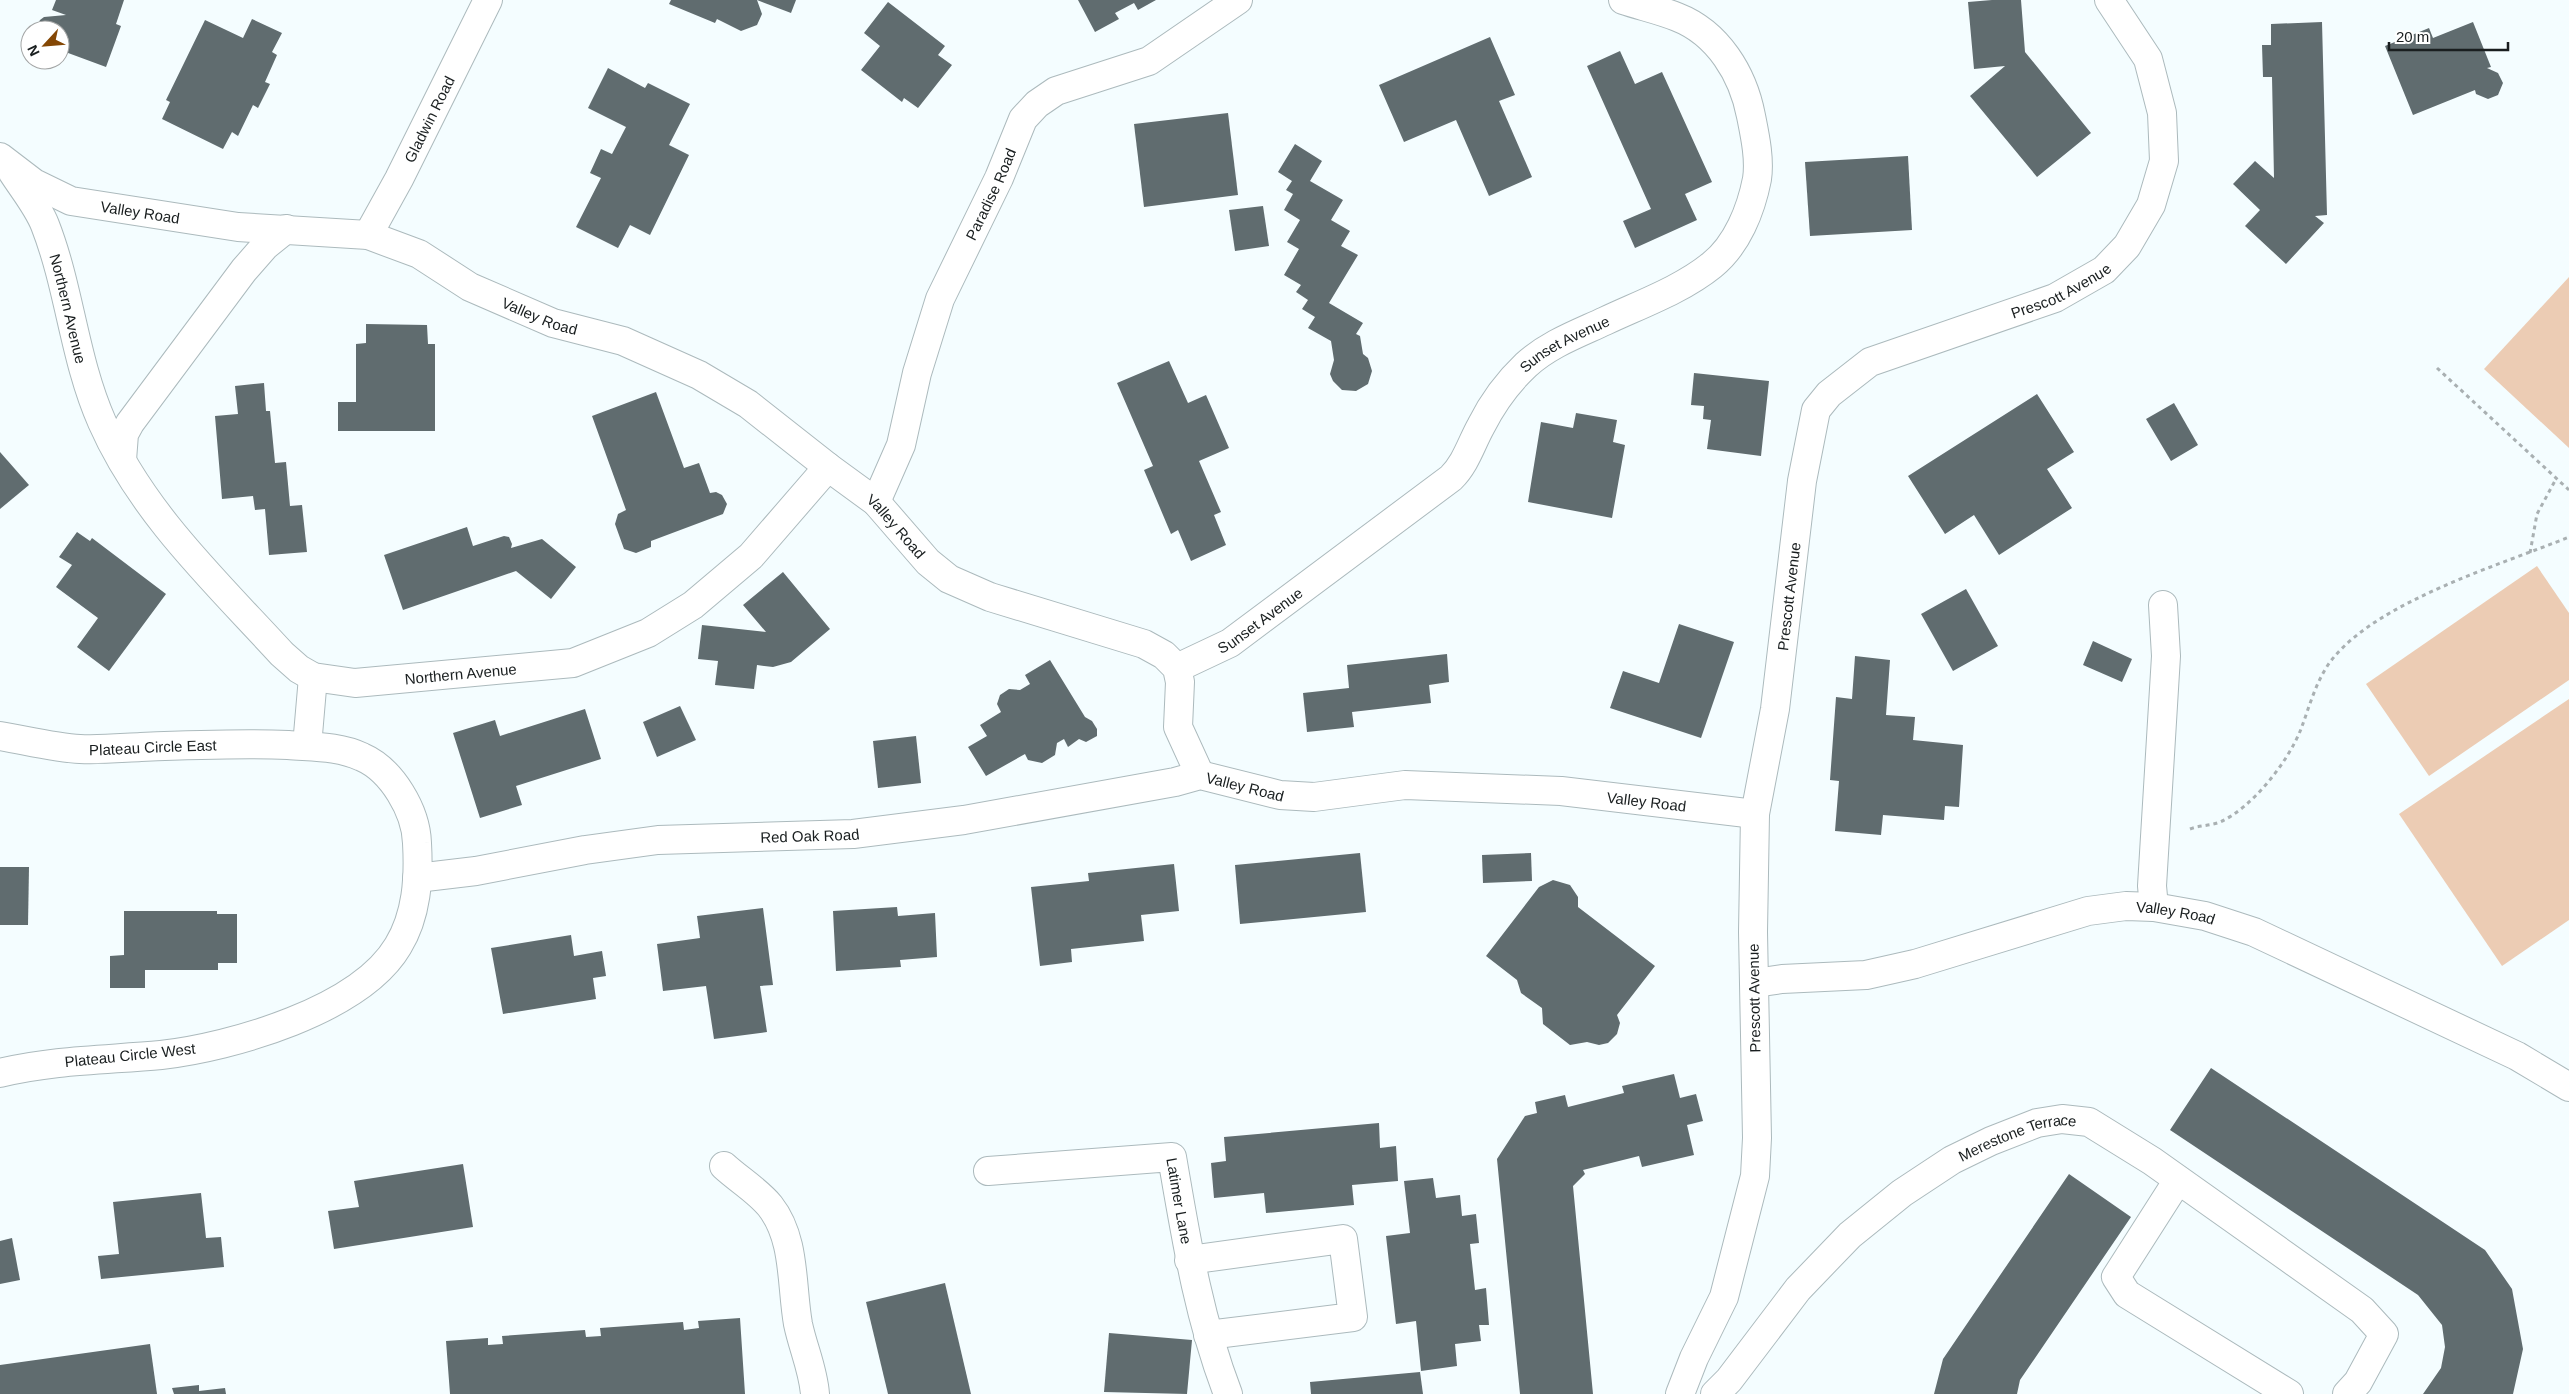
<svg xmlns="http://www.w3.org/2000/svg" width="2569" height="1394" font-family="Arial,sans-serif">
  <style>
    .green { fill: #ecccb4 }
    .building { fill: #606c6f }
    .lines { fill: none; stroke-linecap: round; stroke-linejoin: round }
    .minor-casing { stroke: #acbabd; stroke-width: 30 }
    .path { stroke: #a9b0b2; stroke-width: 3; stroke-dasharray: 4 4; stroke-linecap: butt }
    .minor { stroke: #fff; stroke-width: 28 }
    .labels { text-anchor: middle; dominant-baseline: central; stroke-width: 4.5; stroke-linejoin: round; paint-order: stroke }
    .street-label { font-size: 15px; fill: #191e1f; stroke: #fff }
  </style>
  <rect width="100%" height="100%" fill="#f4fdff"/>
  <!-- green -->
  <g class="green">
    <path d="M2569 277V448L2484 369Z"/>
    <path d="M2537 566 2569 613V680L2429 776 2366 684Z"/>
    <path d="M2569 699V920L2502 966 2399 814Z"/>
  </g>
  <!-- building -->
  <g class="building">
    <path d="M56 0H124L116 24 121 26 106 67 60 50V30H35L40 20 44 17 66 15 52 10Z"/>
    <path d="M671 0H757L762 14 757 25 741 31 717 19 715 23 669 4Z"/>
    <path d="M757 0H796L791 13Z"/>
    <path d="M1078 0H1156L1138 10 1134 3 1115 13 1119 19 1095 32Z"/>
    <path d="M1992 0H2021L2025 52 2091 133 2037 177 1970 96 2005 66 1974 69 1968 2Z"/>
    <path d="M888 2 945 46 938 55 952 65 918 108 904 98 902 102 861 70 880 46 864 33Z"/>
    <path d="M252 19 282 33 272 52 277 55 265 82 270 84 258 108 253 105 238 136 232 132 223 149 162 119 170 102 166 100 205 20 243 38Z"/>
    <path d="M2322 22 2327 215 2315 216 2324 223 2286 264 2245 226 2260 210 2233 184 2255 161 2274 178 2272 77H2263L2262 45H2271V24Z"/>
    <path d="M2473 22 2491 67 2487 68 2498 73 2503 83 2498 95 2488 99 2476 94 2475 90 2413 115 2385 46 2429 28 2433 38Z"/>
    <path d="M1490 37 1515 95 1499 101 1532 177 1489 196 1456 120 1404 142 1379 85Z"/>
    <path d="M1620 51 1635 84 1662 72 1712 182 1685 194 1697 220 1635 248 1623 221 1651 209 1587 66Z"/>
    <path d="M608 68 645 88 648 83 690 104 669 145 689 155 650 235 630 225 618 248 576 227 601 178 590 173 601 149 612 154 626 127 588 108Z"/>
    <path d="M1228 113 1238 195 1144 207 1134 124Z"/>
    <path d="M1295 144 1322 161 1310 181 1343 200 1331 220 1350 231 1341 246 1358 255 1329 303 1363 323 1356 334 1360 336 1363 354 1368 358 1372 371 1368 384 1356 391 1342 390 1333 381 1330 374 1334 360 1331 341 1308 328 1315 317 1302 309 1308 300 1296 292 1301 285 1284 275 1299 249 1287 242 1300 220 1284 210 1293 194 1286 190 1292 181 1278 172Z"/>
    <path d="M1908 156 1912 230 1810 236 1805 162Z"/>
    <path d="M1263 206 1269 246 1235 251 1229 210Z"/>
    <path d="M366 324 427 325 428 344H435V431H338V402H356V344L366 343Z"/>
    <path d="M1169 361 1188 403 1206 395 1229 448 1199 461 1221 512 1214 515 1226 545 1191 561 1178 530 1171 534 1144 470 1153 466 1117 383Z"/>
    <path d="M1694 373 1769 381 1761 456 1707 449 1711 420 1703 419 1704 406 1691 405Z"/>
    <path d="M264 383 266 411H270L275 463 286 462 290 506 302 505 307 552 269 555 265 509 255 510 253 496 222 499 215 416 238 414 235 386Z"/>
    <path d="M656 392 684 468 699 463 710 493 716 492 722 495 727 504 723 514 651 541V547L636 553 624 549 615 524 618 514 626 510 592 416Z"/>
    <path d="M2037 394 2074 452 2047 469 2072 508 1999 555 1974 515 1945 534 1908 476Z"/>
    <path d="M2174 403 2198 445 2171 461 2146 419Z"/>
    <path d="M1576 413 1617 420 1613 442 1625 445 1612 518 1528 502 1541 422 1573 428Z"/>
    <path d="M0 452 29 485 0 509Z"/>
    <path d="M467 527 473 546 504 536 509 537 512 544 511 548 542 539 576 567 551 599 516 571 403 610 384 555Z"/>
    <path d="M77 532 90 541 92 538 166 594 109 671 77 647 98 618 56 587 72 565 59 557Z"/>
    <path d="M783 572 830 629 791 662 773 667 757 665 754 689 715 685 718 661 698 659 702 625 766 632 743 605Z"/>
    <path d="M1966 589 1998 646 1953 671 1921 614Z"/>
    <path d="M1679 624 1734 642 1701 738 1610 708 1623 671 1659 683Z"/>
    <path d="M2093 641 2132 659 2122 682 2083 665Z"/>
    <path d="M1447 654 1449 682 1429 685 1431 703 1352 712 1354 727 1307 732 1303 693 1349 688 1347 665Z"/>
    <path d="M1855 656 1890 660 1886 715 1915 717 1913 740 1963 745 1959 807 1945 806 1944 820 1883 815 1881 835 1835 831 1839 781 1830 780 1836 697 1852 699Z"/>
    <path d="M1050 660 1085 717 1092 721 1097 729V736L1086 742 1079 739 1068 747 1064 739 1057 743 1055 755 1042 763 1028 760 1025 754 986 776 968 747 987 736 980 725 1001 712 997 704 1000 695 1009 689 1020 690 1030 684 1025 675Z"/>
    <path d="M680 706 696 740 657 757 643 722Z"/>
    <path d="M585 709 601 759 516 786 522 805 480 818 453 733 495 720 500 736Z"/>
    <path d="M916 736 921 783 878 788 873 741Z"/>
    <path d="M1360 853 1366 912 1240 924 1235 865Z"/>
    <path d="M1531 853 1532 881 1483 883 1482 855Z"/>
    <path d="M1174 864 1179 911 1141 915 1144 941 1071 949 1072 962 1040 966 1031 887 1089 881 1088 873Z"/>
    <path d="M0 867H29L28 925H0Z"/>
    <path d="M1553 880 1570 885 1578 897V907L1655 966 1617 1015 1620 1023 1617 1034 1608 1043 1599 1045 1587 1042 1570 1045 1543 1024 1542 1008 1521 993 1517 980 1486 956 1539 887Z"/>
    <path d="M897 907 898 916 935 913 937 957 900 960 901 967 836 971 833 911Z"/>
    <path d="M763 908 773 985 760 986 767 1032 714 1039 706 986 663 991 657 944 700 938 697 916Z"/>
    <path d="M124 911H217V914H237V963H218V970H145V988H110V956L124 955Z"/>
    <path d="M571 935 574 956 602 951 606 976 593 978 596 999 503 1014 491 948Z"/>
    <path d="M2211 1068 2485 1250 2512 1289 2523 1349 2513 1394H2423L2441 1368 2445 1347 2442 1325 2418 1295 2170 1130Z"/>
    <path d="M1674 1074 1680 1098 1696 1094 1703 1121 1687 1125 1694 1155 1642 1167 1639 1156 1583 1170 1585 1174 1573 1186 1593 1394H1520L1497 1159 1525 1116 1537 1113 1535 1102 1565 1095 1568 1107 1624 1093 1622 1086Z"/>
    <path d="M1379 1123 1380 1148 1396 1146 1398 1181 1352 1185 1354 1205 1266 1213 1264 1193 1214 1198 1211 1163 1226 1161 1224 1137Z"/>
    <path d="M463 1164 473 1227 334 1249 328 1211 359 1207 354 1181Z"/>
    <path d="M2069 1174 2131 1217 2020 1380 2017 1394H1934L1943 1359Z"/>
    <path d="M1433 1178 1436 1198 1460 1195 1462 1216 1476 1214 1479 1243 1470 1244 1475 1290 1486 1288 1489 1325H1479L1481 1341 1455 1344 1457 1366 1421 1371 1416 1321 1396 1324 1386 1236 1410 1233 1404 1181Z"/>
    <path d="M201 1193 206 1238 221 1237 224 1267 101 1279 98 1256 119 1254 113 1202Z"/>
    <path d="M12 1238 20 1280 0 1284V1241Z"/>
    <path d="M945 1283 971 1394H888L866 1302Z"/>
    <path d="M740 1318 745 1394H450L446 1341 488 1338V1345L503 1344 502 1336 585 1330 586 1337 601 1336 600 1328 683 1322 684 1330 699 1328 698 1321Z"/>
    <path d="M1109 1333 1192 1340 1187 1394 1104 1392Z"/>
    <path d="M150 1344 157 1394H0V1365Z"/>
    <path d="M1420 1372 1423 1394H1311L1310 1382Z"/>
    <path d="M199 1385V1391L225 1388 226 1394H174L172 1388Z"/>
  </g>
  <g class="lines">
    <!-- minor casing -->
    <g class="minor-casing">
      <g id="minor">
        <path id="s1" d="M0 157 34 183 71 201 238 227 368 235 419 254 470 287 553 323 623 341 699 375 748 404 828 467 876 502 928 562 949 579 990 597 1144 644 1164 655 1177 668 1180 682 1178 727 1200 775"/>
        <path id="s2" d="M13 173C24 190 38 207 45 225 70 289 74 359 102 422 142 513 216 582 282 654L299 669 313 677 355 683 573 663 648 633 693 605 751 556 828 467"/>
        <path id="s3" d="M368 235 399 179 488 0"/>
        <path d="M122 460 124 434 130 423 244 270 265 246 286 229"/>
        <path id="s4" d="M876 502 901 445 917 373 940 299 999 178 1023 119 1037 104 1056 91 1149 61 1238 0"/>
        <path id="s5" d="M1177 668 1230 643 1451 478C1466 463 1471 444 1481 426 1492 404 1508 382 1526 365 1549 344 1577 334 1605 321 1641 304 1681 290 1712 265 1737 245 1751 210 1757 179 1760 159 1755 136 1751 116 1743 74 1718 33 1677 17 1660 10 1641 6 1623 0"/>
        <path id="s6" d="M0 736C24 740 56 748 80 749 100 750 121 748 141 747 190 745 239 743 288 745 313 747 339 746 362 757 392 770 416 811 417 843 419 878 417 915 398 946 360 1010 232 1047 161 1055 107 1060 53 1060 0 1073"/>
        <path d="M307 746 313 677"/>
        <path id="s7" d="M417 878 476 871 585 850 658 840 853 834 964 820 1175 782 1200 775 1280 795 1314 797 1405 785 1561 791 1755 814"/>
        <path d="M2154 907 2152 886 2166 656 2163 605"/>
        <path id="s8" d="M1755 983 1782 979 1866 975 1915 964 2088 911 2126 906 2154 907 2205 916 2254 932 2517 1056 2569 1087"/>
        <path d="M724 1166C738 1179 758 1191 770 1206 796 1239 791 1285 798 1324 803 1348 813 1369 815 1394"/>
        <path id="s9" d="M988 1171 1172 1157C1186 1238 1198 1316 1228 1394"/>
        <path d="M2178 1180 2116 1277 2127 1294 2289 1394"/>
        <path d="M1189 1260 1343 1239 1353 1317 1208 1335"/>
        <path id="s10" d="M1680 1394 1694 1358 1724 1297 1755 1176 1757 1138 1753 932 1755 814 1775 709 1802 481 1816 410 1829 394 1870 362 2055 298 2104 270 2127 246 2151 205 2164 161 2162 113 2148 59 2109 0"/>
        <path id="s11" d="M1715 1394 1729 1380 1798 1289 1850 1235 1902 1193 1952 1160 1991 1141 2037 1123 2062 1119 2089 1122 2152 1161 2362 1310 2384 1334 2358 1382 2347 1394"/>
      </g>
    </g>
    <!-- path -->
    <g class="path">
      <path d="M2437 368 2569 490"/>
      <path d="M2530 553 2537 514 2556 479"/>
      <path d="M2190 829C2200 825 2210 826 2220 822 2252 808 2288 762 2301 729 2310 705 2317 677 2334 657 2382 600 2500 565 2569 537"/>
    </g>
    <!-- minor -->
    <use href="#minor" class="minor"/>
  </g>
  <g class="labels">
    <!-- street labels -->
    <g class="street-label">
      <text stroke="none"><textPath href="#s3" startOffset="131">Gladwin Road</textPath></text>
      <text stroke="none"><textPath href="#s4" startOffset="330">Paradise Road</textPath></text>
      <text stroke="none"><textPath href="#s1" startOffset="154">Valley Road</textPath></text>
      <text stroke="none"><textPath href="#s10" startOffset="1279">Prescott Avenue</textPath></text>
      <text stroke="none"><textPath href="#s2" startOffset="148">Northern Avenue</textPath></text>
      <text stroke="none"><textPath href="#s1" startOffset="574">Valley Road</textPath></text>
      <text stroke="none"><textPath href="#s5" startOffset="515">Sunset Avenue</textPath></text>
      <text stroke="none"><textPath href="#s1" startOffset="994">Valley Road</textPath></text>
      <text stroke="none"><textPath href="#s10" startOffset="814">Prescott Avenue</textPath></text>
      <text stroke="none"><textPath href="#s5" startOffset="96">Sunset Avenue</textPath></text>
      <text stroke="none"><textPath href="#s2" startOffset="749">Northern Avenue</textPath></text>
      <text stroke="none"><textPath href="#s6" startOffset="154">Plateau Circle East</textPath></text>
      <text stroke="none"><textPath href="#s7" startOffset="838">Valley Road</textPath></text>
      <text stroke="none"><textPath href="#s7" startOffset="1242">Valley Road</textPath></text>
      <text stroke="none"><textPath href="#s7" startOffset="396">Red Oak Road</textPath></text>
      <text stroke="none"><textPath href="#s8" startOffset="431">Valley Road</textPath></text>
      <text transform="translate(1754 998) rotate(-91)">Prescott Avenue</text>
      <text transform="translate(130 1055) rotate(-6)">Plateau Circle West</text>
      <text stroke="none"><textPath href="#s11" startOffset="406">Merestone Terrace</textPath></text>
      <text stroke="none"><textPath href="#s9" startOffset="229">Latimer Lane</textPath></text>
    </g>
  </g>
  <!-- north arrow -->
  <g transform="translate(45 45) rotate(244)"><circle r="24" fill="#ffffff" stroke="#a3a5a5"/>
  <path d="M0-4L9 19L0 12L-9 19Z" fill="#844704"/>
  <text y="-8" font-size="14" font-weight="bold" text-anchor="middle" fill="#191e1f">N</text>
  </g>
  <!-- scale -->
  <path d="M2389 42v8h119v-8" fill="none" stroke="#191e1f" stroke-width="2.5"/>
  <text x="2396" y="42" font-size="15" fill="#191e1f" stroke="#ffffff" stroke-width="4" paint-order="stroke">20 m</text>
</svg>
